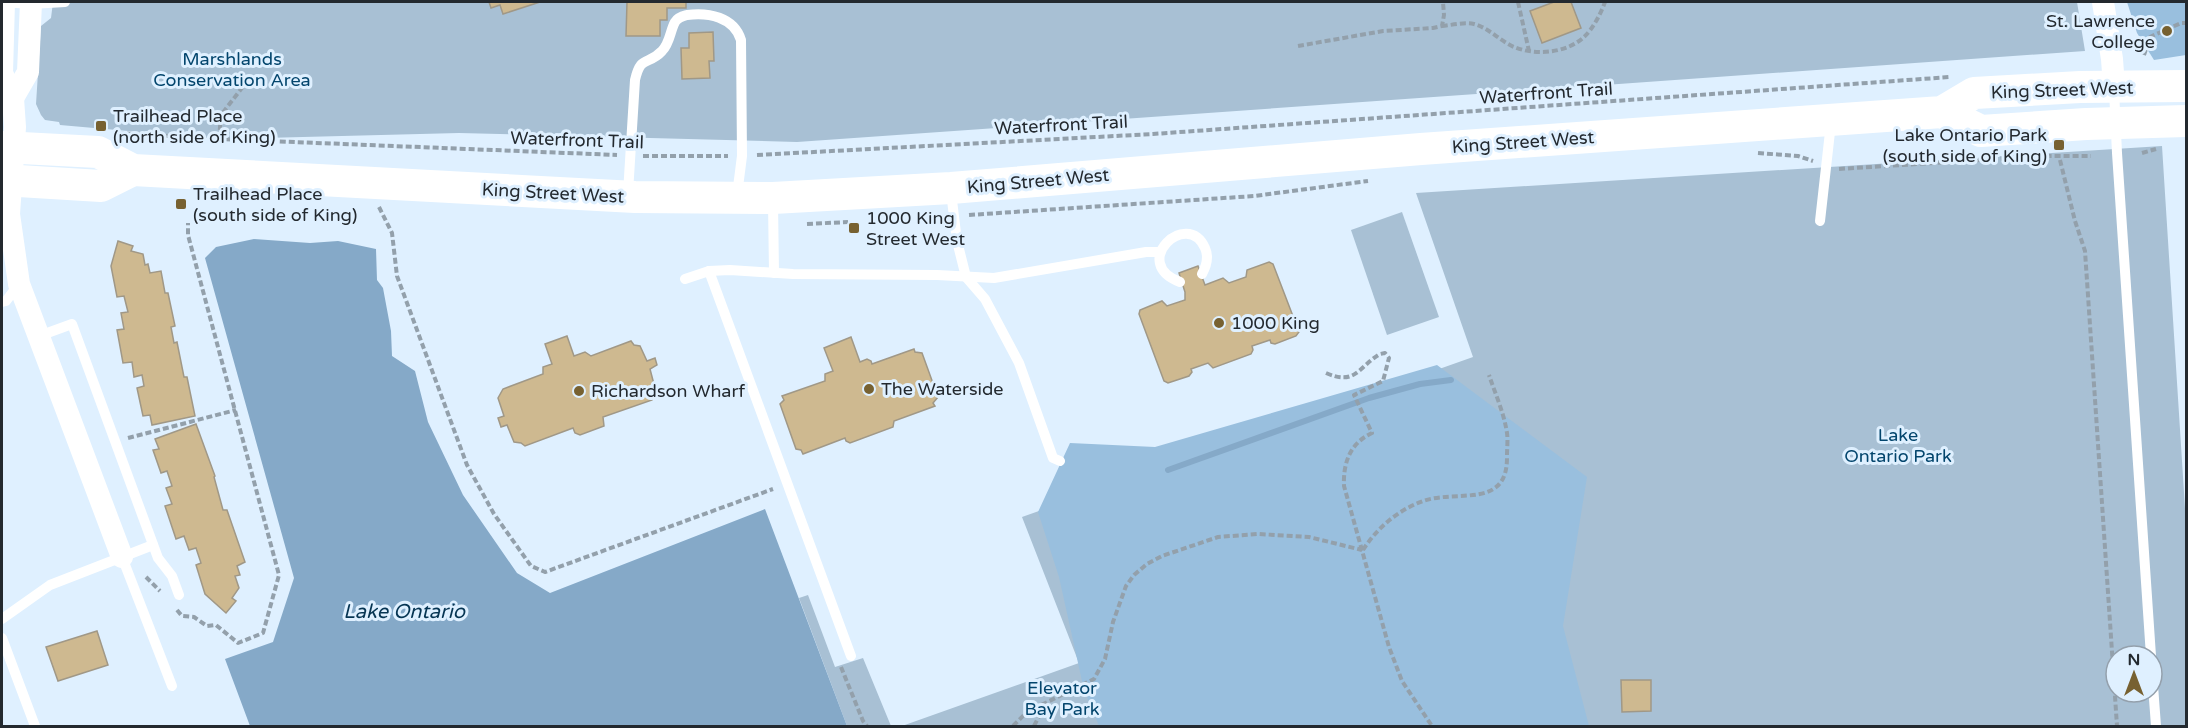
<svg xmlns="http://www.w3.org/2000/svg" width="2188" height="728" font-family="'Varela Round',sans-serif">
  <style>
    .green { fill: #a8c0d4; fill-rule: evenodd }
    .forest { fill: #99bfde }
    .water { fill: #85a9c8 }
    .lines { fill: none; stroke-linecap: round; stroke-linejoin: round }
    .stream { stroke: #85a9c8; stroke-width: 6 }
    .building { fill: #ceb990; stroke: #a09887; stroke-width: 1.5 }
    .path { stroke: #93a0ab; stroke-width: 4; stroke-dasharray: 6 3; stroke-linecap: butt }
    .lane { stroke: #fff; stroke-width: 10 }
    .street { stroke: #fff; stroke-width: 22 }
    .secondary { stroke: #fff; stroke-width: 32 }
    .poi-dot { fill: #776131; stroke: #dff0ff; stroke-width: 2 }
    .labels { text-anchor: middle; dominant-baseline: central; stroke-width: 6; stroke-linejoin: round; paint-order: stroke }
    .poi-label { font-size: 18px; fill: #23292f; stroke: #dff0ff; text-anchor: start }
    .park-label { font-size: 18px; fill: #03456d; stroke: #dff0ff }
    .street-label { font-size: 18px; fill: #23292f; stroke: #dff0ff }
    .water-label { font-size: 20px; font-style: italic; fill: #063553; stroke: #dff0ff }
  </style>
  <rect width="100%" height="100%" fill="#dff0ff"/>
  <!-- green -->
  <g class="green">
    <path d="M53 2H2077L2085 51 797 142 459 133 219 139 60 125 59 122 45 120 41 115 36 104 41 26 51 18Z"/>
    <path d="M2162 146 2186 524V726H902L1079 663 1022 517 1473 357 1416 193ZM2116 656H2152V692H2116Z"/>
    <path d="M1402 212 1439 317 1387 335 1351 230Z"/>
    <path d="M808 595 835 667 863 658 891 726H847L799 598Z"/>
  </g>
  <!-- forest -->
  <g class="forest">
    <path d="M2127 2H2186V55L2154 60 2137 33Z"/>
    <path d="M1437 365 1587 477 1563 626 1589 726H1099L1084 690 1059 577 1038 512 1070 443 1155 447Z"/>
  </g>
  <!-- water -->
  <path class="water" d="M254 239 310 243 338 241 376 249 377 280 383 288 391 331 392 356 415 371 428 422 463 495 517 573 550 593 765 509 847 726H250L225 659 273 642 294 578 205 258 216 247Z"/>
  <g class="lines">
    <!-- stream -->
    <path class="stream" d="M1168 470 1369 398 1420 384 1451 380"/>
  </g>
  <!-- building -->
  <g class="building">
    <path d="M489 2H540L503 14 500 5 491 8Z"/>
    <path d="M627 2H686V8H667V20H660V36H626Z"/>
    <path d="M1554 2H1571L1581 28 1542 43 1530 11Z"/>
    <path d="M713 32 714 61H709L710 78 682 79 681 48H689V33Z"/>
    <path d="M118 241 133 246 131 251 143 254 145 265 148 264 150 273 161 271 165 293H168L175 326 171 327 174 343 177 342 184 377H187L195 416 152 425 150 415 143 416 137 388 144 386 142 375 134 377 132 362 123 363 117 330 124 329 121 313 128 312 124 296 117 297 111 266Z"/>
    <path d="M1269 262 1273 264 1299 332 1296 336 1275 344 1271 343 1270 340 1252 346 1253 350 1251 354 1213 368 1208 363 1191 369 1192 372 1189 376 1168 383 1164 381 1139 314 1140 310 1162 301 1167 306 1185 300V292L1179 273 1198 266 1205 285 1223 278 1229 283 1246 277 1247 270Z"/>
    <path d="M567 336 574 356 585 352 591 356 631 341 634 345 640 346 647 361 655 358 657 365 650 369 656 392 653 394 652 400 603 417 604 426 580 435 575 433 573 428 525 446 521 443 514 442 507 425 501 427 498 418 504 416 498 398 503 389 543 374V367L552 364 545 344Z"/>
    <path d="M851 337 860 362 867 359 871 361 872 364 914 349 915 352 922 353 938 397 933 403 935 406 894 421 893 427 850 443 846 441 845 438 803 454 801 450 796 449 780 404 784 400 782 396 825 381V374L833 371 824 348Z"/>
    <path d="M196 424 215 476 214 477 223 510H227L245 562 237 566 240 575 235 576 239 588 232 598 236 601 226 613 205 594 196 565 201 563 196 548 189 550 184 536 176 539 165 506 172 504 166 488 172 486 167 471 161 473 153 450 159 449 155 439Z"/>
    <path d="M97 631 108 665 58 681 46 647Z"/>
    <path d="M1621 680H1651V711L1622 712Z"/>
  </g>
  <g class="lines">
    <!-- path -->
    <g class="path">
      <path d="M1518 2 1529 51"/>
      <path d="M1442 26C1452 25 1465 22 1474 24 1489 28 1500 41 1514 47 1536 56 1567 53 1584 37 1593 29 1601 13 1605 2"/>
      <path d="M1298 46 1383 31 1433 28 1442 26 1444 15 1443 2"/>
      <path d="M2144 55 2150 37 2181 23H2186"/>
      <path d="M118 133 219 139 617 155"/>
      <path d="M219 139 221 115 245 84"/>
      <path d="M1758 153 1798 156 1813 161"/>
      <path d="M2142 153 2156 149"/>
      <path d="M757 155 1153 134 1950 77"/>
      <path d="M643 156H728"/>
      <path d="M2060 160 2075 221 2085 251 2117 726"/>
      <path d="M1839 169 2044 156H2091"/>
      <path d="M379 207 392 233 397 276 467 465 494 514 531 566 545 572 773 489"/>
      <path d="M969 215 1254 196 1368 181"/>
      <path d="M807 224 848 222"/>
      <path d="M1326 373C1356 386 1358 367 1380 354L1385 353 1389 358 1383 381 1354 395 1372 433C1350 443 1343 463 1344 486L1389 647 1402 681 1432 726"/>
      <path d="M128 438 236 410"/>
      <path d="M1363 550C1377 528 1398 510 1423 501 1458 489 1508 510 1507 456 1507 448 1508 440 1507 433 1504 413 1495 393 1489 375"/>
      <path d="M146 577 160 591"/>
      <path d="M177 610 182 616 194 617 207 626 216 625 238 643 263 633 279 575 188 235V223"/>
      <path d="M841 667 863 721 867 726"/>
      <path d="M1013 726 1027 712 1094 679 1105 659 1113 622 1126 586 1134 575 1147 564 1162 556 1218 537 1258 534 1309 537 1362 550"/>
      <path d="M1034 726 1046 703"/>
    </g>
    <!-- lane -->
    <g class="lane">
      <path d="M2 2 31 4 65 2"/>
      <path d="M2114 90 2117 153 2151 656"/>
      <path d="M951 192 957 241 966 277 985 299 1019 363 1053 458 1060 461"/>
      <path d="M628 193 635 80C641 54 648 66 662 51 670 43 670 31 675 22 678 17 683 16 687 15 708 12 734 17 741 40L742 156 737 195"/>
      <path d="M773 202 774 273"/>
      <path d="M1820 221 1831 123"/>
      <path d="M709 271 851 656"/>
      <path d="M685 279 709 271 730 270 793 274 937 275 994 278 1146 252H1160"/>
      <path d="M1180 282C1129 263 1187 208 1205 248 1209 257 1207 265 1202 274"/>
      <path d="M2 302 6 301 19 284"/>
      <path d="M39 336 72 324 158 558 172 576 179 595"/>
      <path d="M122 557 172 686"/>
      <path d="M2 619 50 585 153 545"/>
      <path d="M2 638 35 726"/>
      <path d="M2152 672 2156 726"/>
    </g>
    <!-- street -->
    <g class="street">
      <path d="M4 2 2 73 13 98 15 127 9 214 19 284 122 557"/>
      <path d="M2103 2 2112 59 2114 87"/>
      <path d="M13 98 28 72 31 2"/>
    </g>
    <!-- secondary -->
    <g class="secondary">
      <path d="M1942 112 1981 131 2086 124 2186 121"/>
      <path d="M2 147 98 152 133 170 635 197 773 198 951 188 1421 149 1942 112 1974 93 2080 87 2186 86"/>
      <path d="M2 180 101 186 133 170"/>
    </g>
  </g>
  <!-- markers -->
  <g class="poi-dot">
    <circle cx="2167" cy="31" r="6"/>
    <rect x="95" y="120" width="12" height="12" rx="3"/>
    <rect x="2053" y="139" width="12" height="12" rx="3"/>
    <rect x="175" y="198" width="12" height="12" rx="3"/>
    <rect x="848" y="222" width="12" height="12" rx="3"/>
    <circle cx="1219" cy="323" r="6"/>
    <circle cx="869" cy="389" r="6"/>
    <circle cx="579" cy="391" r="6"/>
  </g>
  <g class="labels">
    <!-- poi labels -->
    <g class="poi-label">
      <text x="2155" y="21" text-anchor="end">St. Lawrence<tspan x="2155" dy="21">College</tspan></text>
      <text x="113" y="116">Trailhead Place<tspan x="113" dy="21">(north side of King)</tspan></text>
      <text x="2047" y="135" text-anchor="end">Lake Ontario Park<tspan x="2047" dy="21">(south side of King)</tspan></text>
      <text x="193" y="194">Trailhead Place<tspan x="193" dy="21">(south side of King)</tspan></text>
      <text x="866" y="218">1000 King<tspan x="866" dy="21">Street West</tspan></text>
      <text x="1231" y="323">1000 King</text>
      <text x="881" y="389">The Waterside</text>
      <text x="591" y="391">Richardson Wharf</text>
    </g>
    <!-- park labels -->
    <g class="park-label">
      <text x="232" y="59">Marshlands<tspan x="232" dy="21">Conservation Area</tspan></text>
      <text x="1898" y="435">Lake<tspan x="1898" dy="21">Ontario Park</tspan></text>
      <text x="1062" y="688">Elevator<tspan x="1062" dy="21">Bay Park</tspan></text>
    </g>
    <!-- street labels -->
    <g class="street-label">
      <text transform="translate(2062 90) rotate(-2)">King Street West</text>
      <text transform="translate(1546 93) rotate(-4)">Waterfront Trail</text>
      <text transform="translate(1061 125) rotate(-3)">Waterfront Trail</text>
      <text transform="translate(577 140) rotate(2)">Waterfront Trail</text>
      <text transform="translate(1523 142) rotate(-4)">King Street West</text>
      <text transform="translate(1038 181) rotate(-5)">King Street West</text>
      <text transform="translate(553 193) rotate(3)">King Street West</text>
    </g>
    <!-- water labels -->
    <g class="water-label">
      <text x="404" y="612">Lake Ontario</text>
    </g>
  </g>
  <!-- border -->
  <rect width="2188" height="728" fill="none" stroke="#23292f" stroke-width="6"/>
  <!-- north arrow -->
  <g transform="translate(2134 674)"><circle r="28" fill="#dff0ff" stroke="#94a0ac" stroke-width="1.5"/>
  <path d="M0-4.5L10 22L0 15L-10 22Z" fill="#776131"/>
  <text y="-9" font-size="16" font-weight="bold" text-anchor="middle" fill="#23292f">N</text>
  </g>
</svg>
